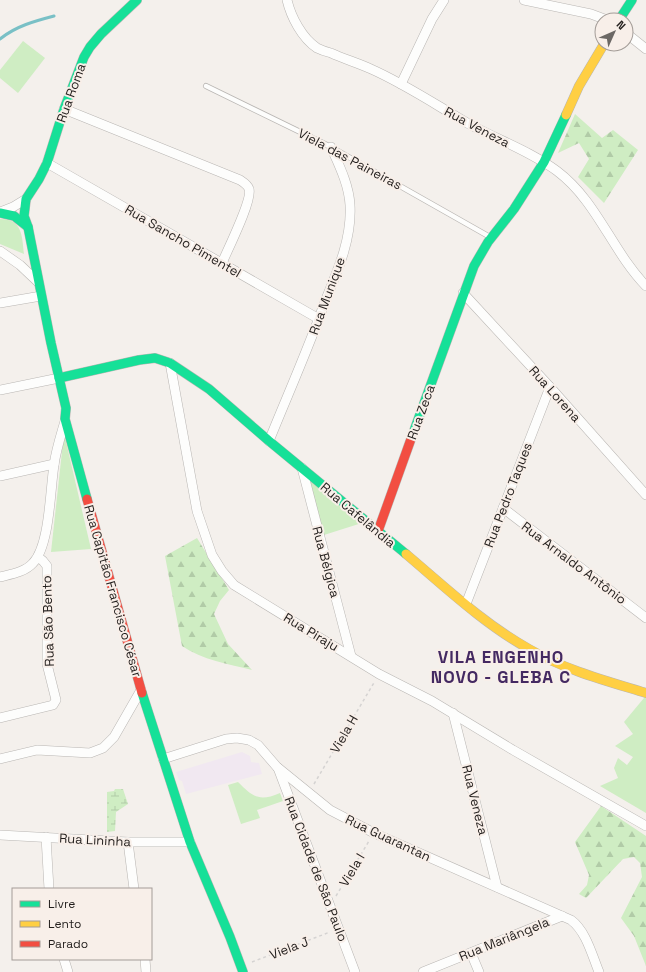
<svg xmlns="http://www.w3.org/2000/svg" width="646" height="972" font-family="'Space Grotesk',sans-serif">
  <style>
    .medical { fill: #f1e8f1 }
    .green { fill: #cfedc3 }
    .forest { fill: url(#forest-firs) }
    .wetland { fill: url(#wetland-marsh) }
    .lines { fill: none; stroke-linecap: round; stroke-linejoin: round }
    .stream { stroke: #79c0c6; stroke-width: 3 }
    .lane-casing { stroke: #b9b6b3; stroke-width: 6 }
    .street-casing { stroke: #b9b6b3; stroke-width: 10 }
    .fast-casing { stroke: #b9b6b3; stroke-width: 10 }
    .slow-casing { stroke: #b9b6b3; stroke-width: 10 }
    .jam-casing { stroke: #b9b6b3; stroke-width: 10 }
    .path { stroke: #d5d3d2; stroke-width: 1.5; stroke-dasharray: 3 3; stroke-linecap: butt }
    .lane { stroke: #fdfdfc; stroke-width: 4.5 }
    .street { stroke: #fdfdfc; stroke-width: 9 }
    .fast { stroke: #16e098; stroke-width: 9 }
    .slow { stroke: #ffcf43; stroke-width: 9 }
    .jam { stroke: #f24e42; stroke-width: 9 }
    .labels { text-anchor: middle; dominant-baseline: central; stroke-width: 4; stroke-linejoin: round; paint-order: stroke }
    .street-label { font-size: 13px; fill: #231f1d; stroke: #f8efe9 }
    .district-label { font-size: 17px; font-weight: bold; letter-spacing: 1px; fill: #442962; stroke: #f8efe9 }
  </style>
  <defs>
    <pattern id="forest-firs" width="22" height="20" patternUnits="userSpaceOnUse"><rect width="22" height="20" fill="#cfedc3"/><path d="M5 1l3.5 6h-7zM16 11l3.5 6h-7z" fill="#b1cba7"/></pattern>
    <pattern id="wetland-marsh" width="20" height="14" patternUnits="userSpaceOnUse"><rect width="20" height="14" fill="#cfedc3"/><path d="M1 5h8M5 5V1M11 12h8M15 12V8" fill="none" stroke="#b1cba7"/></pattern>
  </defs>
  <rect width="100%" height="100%" fill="#f4f0ec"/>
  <!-- medical -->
  <path class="medical" d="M242 752 250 756 251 762 259 763 262 774 186 794 182 781 179 780 176 772Z"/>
  <!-- green -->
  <g class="green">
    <path d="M23 41 45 58 18 93 0 78V70Z"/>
    <path d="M0 219C23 219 22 237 24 254L0 244Z"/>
    <path d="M64 433 91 549 51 552Z"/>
    <path d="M304 472 365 522 324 535Z"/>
    <path d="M644 698H646V813L600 786 618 778 614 768 618 758 627 765 633 757 615 746 633 734 624 722Z"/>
    <path d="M238 782C253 797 259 802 280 793L283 801 257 810 260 818 241 824 228 785Z"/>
  </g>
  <!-- forest -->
  <g class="forest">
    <path d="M575 114 602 138 613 130 638 150 604 203 578 177 589 159 579 143 558 153Z"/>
    <path d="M197 538 229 590 220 601 214 614 228 644 252 670C229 664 202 660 182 646L165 556Z"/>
    <path d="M601 806 646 836V966L634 936 621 918 642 877 640 863 634 857 623 859 586 898 579 894 587 885 589 875 575 842Z"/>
  </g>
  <!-- wetland -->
  <path class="wetland" d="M115 789H123L128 804 116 812 115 831 107 832V792L114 791Z"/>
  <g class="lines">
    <!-- stream -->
    <path class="stream" d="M0 39C16 26 35 21 54 16"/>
    <!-- lane casing -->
    <g class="lane-casing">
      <path id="lane" d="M206 86 331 147 490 237"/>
    </g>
    <!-- street casing -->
    <g class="street-casing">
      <g id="street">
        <path d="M287 0C291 17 302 38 317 48 321 50 327 52 331 53 344 59 358 63 371 69 405 84 436 105 469 124 498 140 530 151 557 171 597 201 612 251 646 286"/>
        <path d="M524 0 591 14 607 20"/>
        <path d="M626 33 646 49"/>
        <path d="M401 84 432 19 444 0"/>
        <path d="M64 109 240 180C243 182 248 185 249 189 253 199 227 251 222 263"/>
        <path d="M47 163 319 319"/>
        <path d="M0 212 13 207 26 199"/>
        <path d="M0 251 20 265 38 282"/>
        <path d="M463 293 550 387 646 495"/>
        <path d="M0 303 41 296"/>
        <path d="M170 363 197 511 212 555 222 571 234 585 379 674 432 701 513 750 646 826"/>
        <path d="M0 390 59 378"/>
        <path d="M269 441C288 394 309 347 326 299 338 270 352 238 350 205 349 185 339 165 331 147"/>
        <path d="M302 468 351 656"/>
        <path d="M0 476 54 464"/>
        <path d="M503 508 646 618"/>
        <path d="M0 577C12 574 25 572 33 563 50 545 50 490 54 465 56 450 61 435 65 421"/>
        <path d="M466 604 550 387"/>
        <path d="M453 713 497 887"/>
        <path d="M0 718 53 705 56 700 47 664V566L43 561 38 557"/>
        <path d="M0 759 37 750 90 753 103 748 114 737 141 690"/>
        <path d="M163 759 226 739 237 738 249 740 258 745 277 767 330 810 374 833 571 920C586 931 592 955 599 972"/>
        <path d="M278 768 355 972"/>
        <path d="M0 835 128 842H190"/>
        <path d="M46 837 49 889"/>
        <path d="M128 842 134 889"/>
        <path d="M471 953 479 972"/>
        <path d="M64 959 68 972"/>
        <path d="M145 959 146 972"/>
        <path d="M423 972 562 916"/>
      </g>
    </g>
    <!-- fast casing -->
    <g class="fast-casing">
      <g id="fast">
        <path d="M619 20 632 0"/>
        <path d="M0 213 14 216 28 227"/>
        <path d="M59 378 139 360 155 358 170 363 209 389 269 441 406 554"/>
        <path d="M411 439 474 266 488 242 514 209 544 162 566 115"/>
        <path d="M87 499 65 419 66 408 51 343 28 227 24 216 26 199 39 179 47 163 64 109 84 57 90 47 101 34 137 0"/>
        <path d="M142 693 190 842 230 937 243 972"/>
      </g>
    </g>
    <!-- slow casing -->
    <g class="slow-casing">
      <g id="slow">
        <path d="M566 115 579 86 604 44"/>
        <path d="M406 554C445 587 484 624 529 649 565 670 607 681 646 693"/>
      </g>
    </g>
    <!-- jam casing -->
    <g class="jam-casing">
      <g id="jam">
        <path d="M87 499 142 693"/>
        <path d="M378 531 411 439"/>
      </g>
    </g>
    <!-- path -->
    <g class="path">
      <path d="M314 784 375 681"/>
      <path d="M336 896 369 841"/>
      <path d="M252 962 330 932"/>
    </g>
    <!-- lane -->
    <use href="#lane" class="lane"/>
    <!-- street -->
    <use href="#street" class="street"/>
    <!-- fast -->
    <use href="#fast" class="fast"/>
    <!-- slow -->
    <use href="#slow" class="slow"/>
    <!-- jam -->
    <use href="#jam" class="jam"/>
  </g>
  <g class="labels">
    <!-- street labels -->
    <g class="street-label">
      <text transform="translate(71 93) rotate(-70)">Rua Roma</text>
      <text transform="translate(477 127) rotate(28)">Rua Veneza</text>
      <text transform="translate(350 159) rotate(28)">Viela das Paineiras</text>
      <text transform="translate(183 241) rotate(30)">Rua Sancho Pimentel</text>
      <text transform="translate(327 296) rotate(-70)">Rua Munique</text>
      <text transform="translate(555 394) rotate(48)">Rua Lorena</text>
      <text transform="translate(421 412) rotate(-70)">Rua Zeca</text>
      <text transform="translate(508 495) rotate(-69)">Rua Pedro Taques</text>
      <text transform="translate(358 515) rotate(40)">Rua Cafelândia</text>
      <text transform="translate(326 562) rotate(75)">Rua Bélgica</text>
      <text transform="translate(574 563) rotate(37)">Rua Arnaldo Antônio</text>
      <text transform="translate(113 591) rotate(74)">Rua Capitão Francisco César</text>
      <text transform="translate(48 621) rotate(-92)">Rua São Bento</text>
      <text transform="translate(311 632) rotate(31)">Rua Piraju</text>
      <text transform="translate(344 734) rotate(-60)">Viela H</text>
      <text transform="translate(475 800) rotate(76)">Rua Veneza</text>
      <text transform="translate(388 838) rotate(25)">Rua Guarantan</text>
      <text transform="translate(95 840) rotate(3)">Rua Lininha</text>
      <text transform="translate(316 869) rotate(69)">Rua Cidade de São Paulo</text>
      <text transform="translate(352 870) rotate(-59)">Viela I</text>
      <text transform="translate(504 939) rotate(-22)">Rua Mariângela</text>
      <text transform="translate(289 948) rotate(-21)">Viela J</text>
    </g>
    <!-- district labels -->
    <g class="district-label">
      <text x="501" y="657">VILA ENGENHO<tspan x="501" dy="20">NOVO - GLEBA C</tspan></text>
    </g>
  </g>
  <!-- legend -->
  <rect x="12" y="888" width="140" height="72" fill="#f8efe9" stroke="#a39c97"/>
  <rect x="20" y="901" width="20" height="6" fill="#16e098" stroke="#a39c97"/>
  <text x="48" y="908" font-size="12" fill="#231f1d">Livre</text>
  <rect x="20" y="921" width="20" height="6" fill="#ffcf43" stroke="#a39c97"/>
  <text x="48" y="928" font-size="12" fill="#231f1d">Lento</text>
  <rect x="20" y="941" width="20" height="6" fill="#f24e42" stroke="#a39c97"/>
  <text x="48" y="948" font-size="12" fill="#231f1d">Parado</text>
  <!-- north arrow -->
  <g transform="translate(614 32) rotate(45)"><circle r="19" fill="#f8efe9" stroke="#a39c97"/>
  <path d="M0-3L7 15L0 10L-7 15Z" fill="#6c6865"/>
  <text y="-6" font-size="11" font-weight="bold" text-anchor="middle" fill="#231f1d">N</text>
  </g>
</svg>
